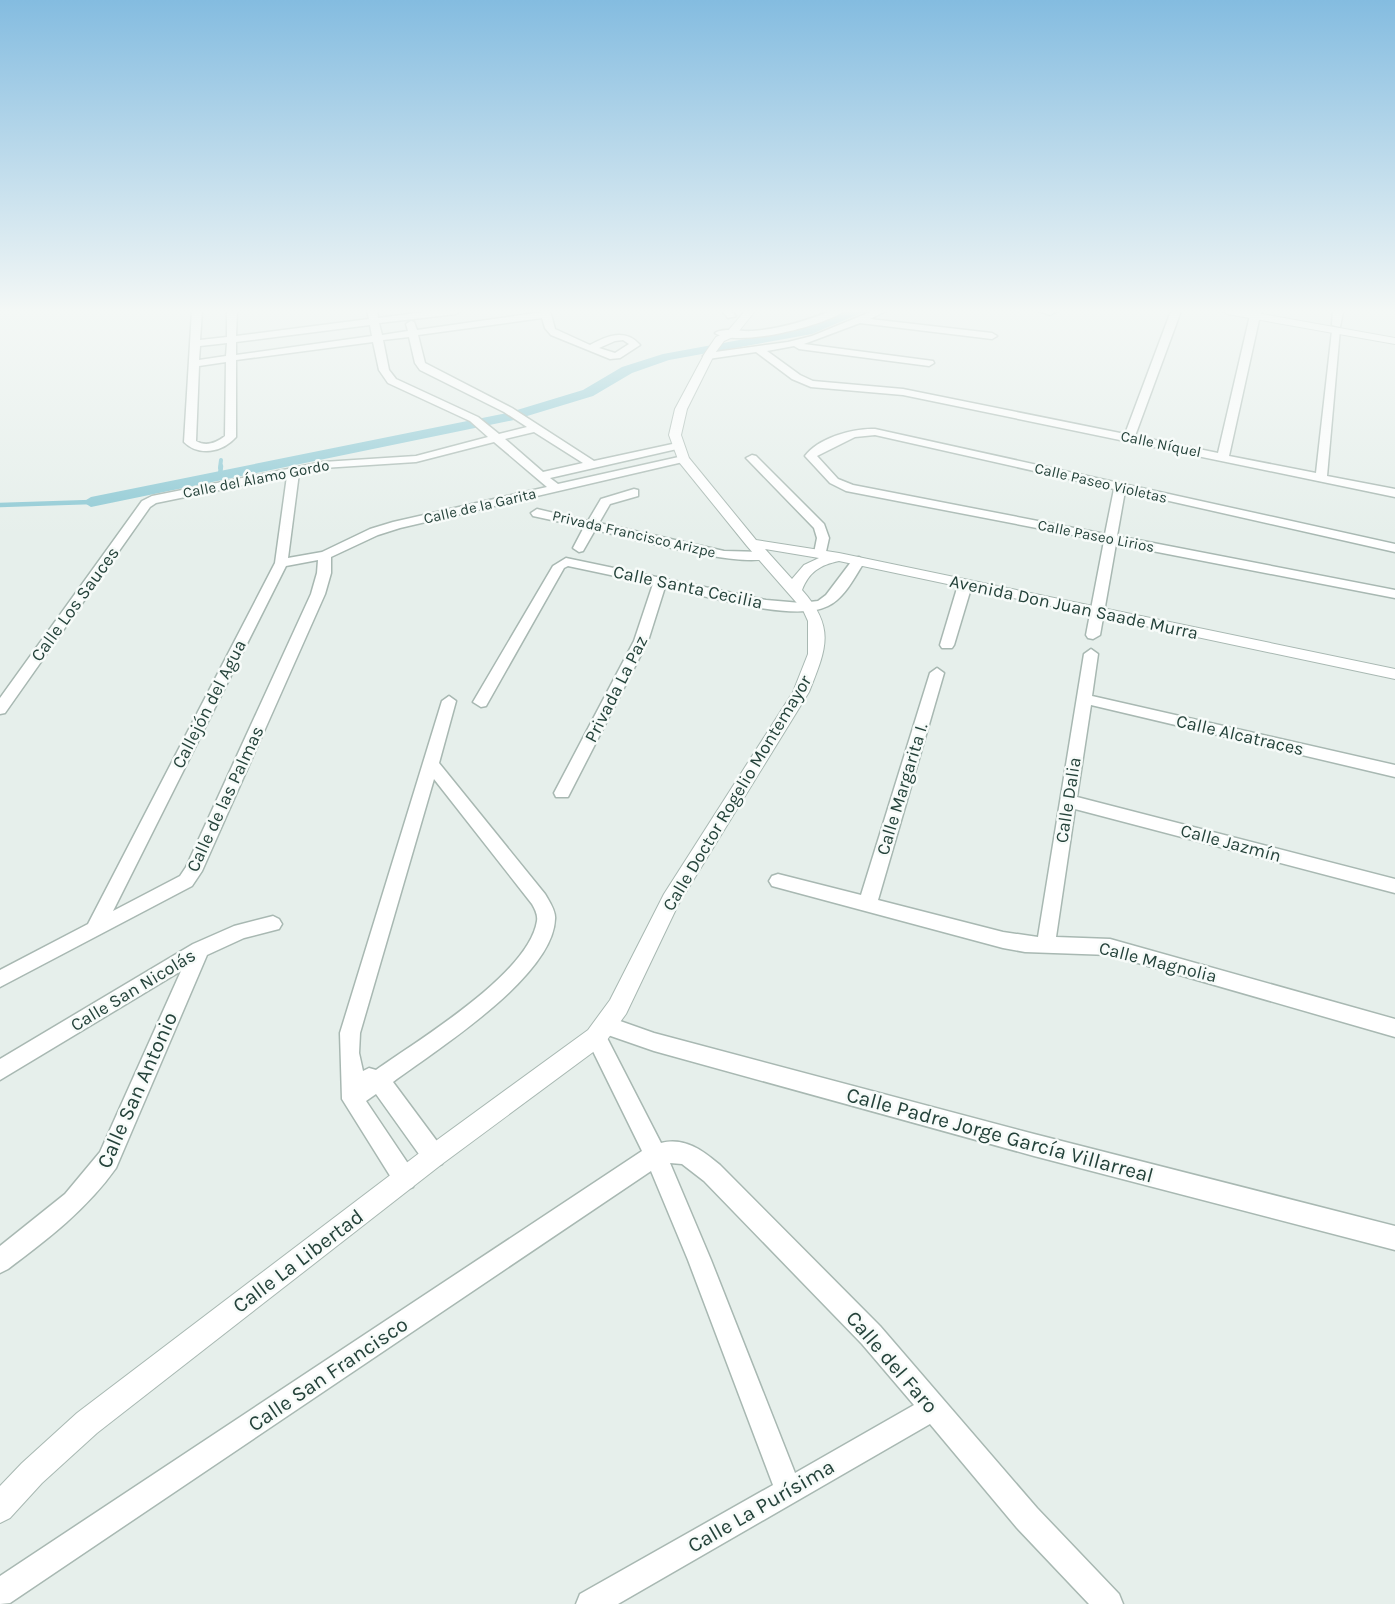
<svg xmlns="http://www.w3.org/2000/svg" width="1395" height="1604" font-family="Karla,sans-serif">
  <style>
    .lines { fill: none; stroke-linecap: round; stroke-linejoin: round }
    .stream-far1 { stroke: #8ec9d4; stroke-width: 4 }
    .stream { stroke: #8ec9d4; stroke-width: 4.5 }
    .canal { fill: #8ec9d4; fill-rule: evenodd }
    .minor-casing { stroke: #a8b8b2; stroke-width: 3 }
    .tertiary-casing { stroke: #a8b8b2; stroke-width: 2 }
    .minor { fill: #fff; fill-rule: evenodd }
    .tertiary { fill: #fff; fill-rule: evenodd }
    .labels { text-anchor: middle; dominant-baseline: central; stroke-width: 5; stroke-linejoin: round; paint-order: stroke }
    .far-street-label { font-size: 15px; fill: #24423a; stroke: #f7fbf9 }
    .street-label { font-size: 18px; fill: #24423a; stroke: #f7fbf9 }
    .near-street-label { font-size: 21px; fill: #24423a; stroke: #f7fbf9 }
  </style>
  <rect width="100%" height="100%" fill="#e6efeb"/>
  <g class="lines">
    <!-- stream-far1 -->
    <path class="stream-far1" d="M220 468 221 460"/>
    <!-- stream -->
    <g class="stream">
      <path d="M220 475 221 466"/>
      <path d="M0 505 91 502"/>
    </g>
    <!-- canal -->
    <path class="canal" d="M849 311H866L812 334 669 360 632 373 593 396 514 420 91 507 83 502 91 497 507 413 583 390 622 367 663 354 805 328Z"/>
    <!-- minor casing -->
    <g class="minor-casing">
      <g id="minor">
        <path d="M192 311H202L200 340 227 337V311H237L236 336 369 319 367 311H377L378 318 433 311H460L456 314 379 323 382 335 408 331 406 324 411 321 414 322 417 330 550 311 555 329 590 345C607 336 625 328 640 345L620 358 610 359 551 335 545 328 542 318 418 335 425 363 512 408 594 461 677 443 683 446 677 449 550 478 558 484 683 456 689 459 683 462 400 528 378 535 331 557V573L325 594 202 871 192 886 0 987V970L88 924 275 563 287 476 156 503 150 507 5 713 0 714V698L142 501 152 496 323 462 416 456 488 437 470 421 388 383 379 370 373 342 236 360V437C223 452 199 457 184 442ZM370 325 372 336 236 355V342ZM409 337 415 363 420 370 504 412 527 427 499 434 478 417 396 379 389 370 383 340ZM623 340 629 344 615 353 599 348 615 341ZM227 343 226 356 199 360 200 346ZM226 362 225 436C216 443 206 447 196 441L199 366ZM534 432 583 463 543 472 505 439ZM494 442 547 487 393 522 370 529 322 552 288 558 299 473 323 468 416 462ZM318 560 317 573 311 594 186 867 180 876 113 911 286 566Z"/>
        <path d="M722 311H731L736 316 728 318Z"/>
        <path d="M831 311H844C824 326 737 348 715 333 724 327 742 332 752 331 780 329 806 321 831 311Z"/>
        <path d="M873 311H886L870 319 992 333 997 336 992 339 860 323 804 344 933 361 934 363 929 366 799 349 794 346 767 351 800 375 813 381 903 389 1125 434 1171 311H1181L1135 436 1218 453 1251 311H1261L1229 456 1316 473 1332 331 1340 329 1327 476 1395 489V497L903 395 811 387 792 379 756 352 708 359 703 356 708 353 788 342 812 336Z"/>
        <path d="M1039 311H1054L1055 312 1050 315Z"/>
        <path d="M1333 311H1343L1340 327 1332 325Z"/>
        <path d="M875 429 1395 544V552L1125 491 1117 536 1395 590V598L1116 544 1100 635 1093 639 1088 638 1086 635 1104 541 846 491 830 483 805 456C818 438 853 428 875 429ZM875 435 1114 489 1105 534 853 485 838 479 817 456 855 437Z"/>
        <path d="M752 455 756 456 824 524 829 538 825 556H815L814 553 817 538 814 528 748 460 746 458Z"/>
        <path d="M634 489 638 490V496L610 504 599 523 724 551 764 552 770 556C754 572 623 536 595 530L583 551 579 552 573 548 584 527 533 516 531 513 537 509 588 521 601 499Z"/>
        <path d="M859 557 865 561C855 576 845 598 828 606 794 623 703 595 665 587L648 641 568 797H556L554 793 634 641 653 584 568 566 564 568 486 706 481 707 473 702 553 566 566 558 766 600 801 603 818 601 826 595 854 558Z"/>
        <path d="M965 581 972 585 954 645 952 648H942L940 645 958 585Z"/>
        <path d="M1091 649 1098 654 1092 696 1395 765V777L1091 705 1077 797 1395 879V893L1075 809 1056 937 1110 939 1395 1019V1037L1110 955 1025 952 1003 948 772 886 769 881 772 876 778 874 861 895 930 673 937 668 944 673 878 900 1003 932 1038 937 1084 654Z"/>
        <path d="M449 696 456 701 439 763 545 894C549 901 556 911 555 919 553 977 436 1050 393 1082L442 1148 445 1156 442 1164 434 1167 426 1164 376 1094 366 1101 413 1171 416 1179 413 1187 405 1190 397 1187 342 1099 340 1033 442 701ZM434 779 532 904C535 909 538 915 537 921 529 974 418 1040 376 1070L369 1068 363 1071 359 1053 360 1033Z"/>
        <path d="M273 916 279 919 282 924 279 929 244 938 207 955 116 1168C87 1209 48 1239 8 1269L0 1273V1246L65 1194 100 1152 181 971 0 1080V1059L193 944 234 926Z"/>
        <path d="M606 1016 654 1033 1034 1134 1395 1226V1250L1034 1156 654 1051 605 1034 661 1143C685 1137 702 1150 720 1165L880 1326 1037 1508 1119 1594 1123 1604H1089L1017 1528 930 1424 618 1604H576L580 1594 773 1485 688 1260 651 1171 10 1603 0 1604V1576L642 1151 586 1037 589 1031 598 1028 596 1025 599 1019ZM670 1163 682 1164 704 1181 862 1344 914 1405 795 1473 711 1260Z"/>
      </g>
    </g>
    <!-- tertiary casing -->
    <g class="tertiary-casing">
      <g id="tertiary">
        <path d="M745 311H755L735 336 724 341 715 353 687 409 681 435 689 458 756 540 839 553 1395 669V679L839 561C820 565 809 572 802 590 836 628 826 649 809 692L678 905 626 1014 604 1044 442 1164 97 1433 42 1483 10 1518 0 1523V1486L22 1463 77 1413 426 1148 588 1030 610 1000 664 894 793 692 808 654V621L803 610 747 546 679 462 669 435 675 409 705 353 716 337 727 332ZM765 549 819 558 804 565 792 579Z"/>
        <path d="M1222 311H1245L1395 338V344L1227 314Z"/>
      </g>
    </g>
    <!-- minor -->
    <use href="#minor" class="minor"/>
    <!-- tertiary -->
    <use href="#tertiary" class="tertiary"/>
  </g>
  <!-- sky -->
  <linearGradient id="sky" x2="0" y2="1"><stop stop-color="#84bce0"/><stop offset="0.58" stop-color="#f4f8f6"/><stop offset="1" stop-color="#f4f8f6" stop-opacity="0"/></linearGradient>
  <rect width="1395" height="536" fill="url(#sky)"/>
  <g class="labels">
    <!-- far-street labels -->
    <g class="far-street-label">
      <text transform="translate(1161 444) rotate(12)">Calle Níquel</text>
      <text transform="translate(256 479) rotate(-11)">Calle del Álamo Gordo</text>
      <text transform="translate(1101 483) rotate(13)">Calle Paseo Violetas</text>
      <text transform="translate(480 506) rotate(-13)">Calle de la Garita</text>
      <text transform="translate(634 534) rotate(13)">Privada Francisco Arizpe</text>
      <text transform="translate(1096 536) rotate(11)">Calle Paseo Lirios</text>
    </g>
    <!-- street labels -->
    <g class="street-label">
      <text transform="translate(688 587) rotate(12)">Calle Santa Cecilia</text>
      <text transform="translate(75 604) rotate(-54)">Calle Los Sauces</text>
      <text transform="translate(1074 607) rotate(12)">Avenida Don Juan Saade Murra</text>
      <text transform="translate(616 689) rotate(-63)">Privada La Paz</text>
      <text transform="translate(209 704) rotate(-63)">Callejón del Agua</text>
      <text transform="translate(1240 735) rotate(13)">Calle Alcatraces</text>
      <text transform="translate(902 789) rotate(-73)">Calle Margarita I.</text>
      <text transform="translate(737 793) rotate(-59)">Calle Doctor Rogelio Montemayor</text>
      <text transform="translate(225 799) rotate(-65)">Calle de las Palmas</text>
      <text transform="translate(1068 800) rotate(-81)">Calle Dalia</text>
      <text transform="translate(1231 843) rotate(15)">Calle Jazmín</text>
      <text transform="translate(1158 962) rotate(14)">Calle Magnolia</text>
      <text transform="translate(133 990) rotate(-31)">Calle San Nicolás</text>
    </g>
    <!-- near-street labels -->
    <g class="near-street-label">
      <text transform="translate(137 1090) rotate(-66)">Calle San Antonio</text>
      <text transform="translate(1000 1135) rotate(15)">Calle Padre Jorge García Villarreal</text>
      <text transform="translate(298 1261) rotate(-37)">Calle La Libertad</text>
      <text transform="translate(892 1362) rotate(49)">Calle del Faro</text>
      <text transform="translate(328 1374) rotate(-34)">Calle San Francisco</text>
      <text transform="translate(761 1506) rotate(-30)">Calle La Purísima</text>
    </g>
  </g>
</svg>
